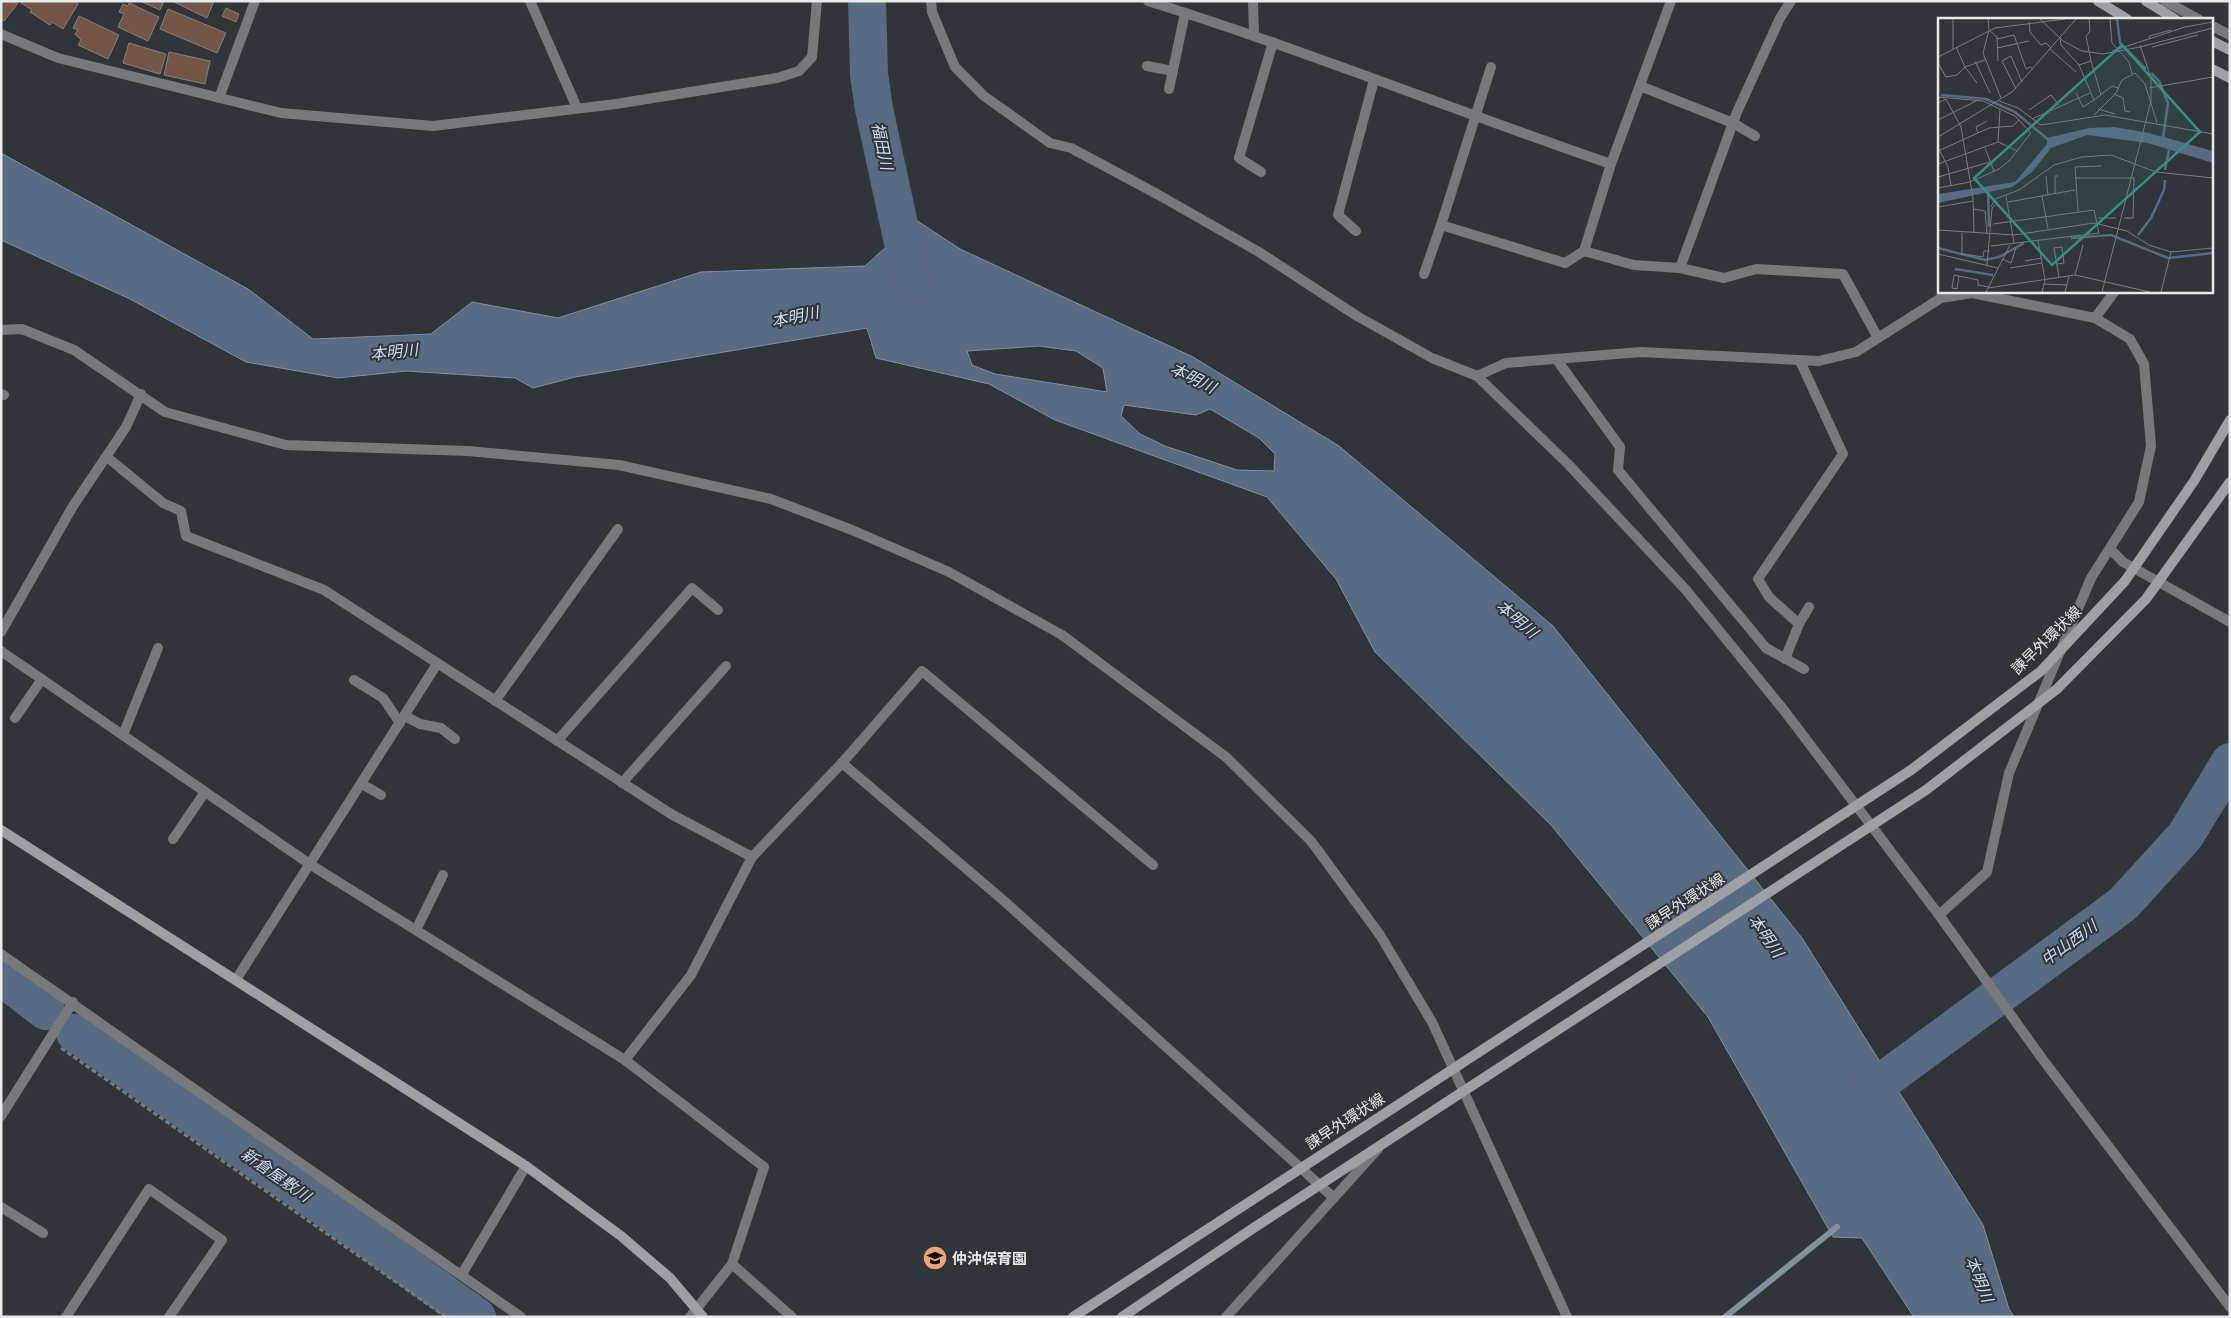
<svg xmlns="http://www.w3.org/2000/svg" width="2231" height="1318" font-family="Poppins,'Noto Sans JP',sans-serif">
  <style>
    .water { fill: #596a83; stroke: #8490a2; fill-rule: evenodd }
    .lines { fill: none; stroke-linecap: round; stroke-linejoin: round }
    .stream { stroke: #8490a2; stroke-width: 6 }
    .river { stroke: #596a83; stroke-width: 38 }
    .building { fill: #735648; stroke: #87807d }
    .path { stroke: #77797d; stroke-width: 3; stroke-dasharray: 5 2.5; stroke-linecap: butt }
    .street { stroke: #78797c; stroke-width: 10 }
    .secondary { stroke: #9da0a4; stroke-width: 10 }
    .labels { text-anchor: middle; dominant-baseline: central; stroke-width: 4; stroke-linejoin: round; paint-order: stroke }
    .street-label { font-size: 15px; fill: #e7e9ec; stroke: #313439 }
    .poi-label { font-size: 15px; font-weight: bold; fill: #e7e9ec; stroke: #313439; text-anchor: start }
    .water-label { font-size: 16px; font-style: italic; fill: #c9ddf9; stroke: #313439 }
    .inset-river { fill: none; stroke: #596a83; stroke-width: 2.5 }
    .inset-road { fill: none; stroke: #7a7c81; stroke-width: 1 }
    .view { fill: #3a8d87; fill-opacity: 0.15; stroke: #3a8d87; stroke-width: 2.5 }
    .inset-edge { fill: none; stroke: #e7e9ec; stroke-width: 2.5 }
  </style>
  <rect width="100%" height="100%" fill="#313439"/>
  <!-- water -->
  <path class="water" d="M1 153 248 289 313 339 431 334 472 302 558 318 701 272 865 266 916 220 960 249 1193 357 1339 446 1553 626 1802 938 1983 1225 2009 1309 2014 1317H1914L1862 1238 1833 1237 1708 1017 1551 825 1375 652 1336 579 1267 497 1055 420 989 384 876 358 867 328 575 377 533 388 515 378 406 371 338 378 246 362 130 299 1 240ZM1039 346 1076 351 1103 368 1107 392 995 374 972 365 967 351ZM1124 405 1196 415 1210 409 1259 438 1275 454 1274 471 1237 470 1165 446 1140 434 1121 416Z"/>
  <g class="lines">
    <!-- stream -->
    <path class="stream" d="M1725 1317 1837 1227"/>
    <!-- river -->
    <g class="river">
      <path d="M867 1 869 74 874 109 912 284"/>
      <path d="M1 977 46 1011"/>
      <path d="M75 1033 317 1202 477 1317"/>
      <path d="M1872 1089 2123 904 2185 836 2230 762"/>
    </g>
  </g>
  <!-- building -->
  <g class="building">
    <path d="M1 1 18 3 4 21 1 19Z"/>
    <path d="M22 1H75L78 4 63 29 52 22 50 25 30 12 32 10 21 3Z"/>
    <path d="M140 1H164L160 10Z"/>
    <path d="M172 1H214L207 18Z"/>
    <path d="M129 3 159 17 148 41 118 27 124 14 119 12 123 4 128 6Z"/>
    <path d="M226 8 239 14 236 22 222 16Z"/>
    <path d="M168 9 226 33 217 53 160 29Z"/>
    <path d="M79 16 119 35 108 59 78 45 81 40 75 34 78 30 73 28Z"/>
    <path d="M129 43 166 54 160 74 123 63Z"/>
    <path d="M169 52 210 61 205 84 164 75Z"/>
  </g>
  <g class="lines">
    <!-- path -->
    <path class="path" d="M61 1048 446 1317"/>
    <!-- street -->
    <g class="street">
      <path d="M530 1 577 108"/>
      <path d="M931 1 932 12 955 67 984 96 1050 143 1071 148 1157 194 1259 252 1357 316 1432 358 1477 376 1568 464 1686 590 1783 709 1939 915 2041 1057 2230 1307"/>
      <path d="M1148 1C1304 50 1456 111 1611 164"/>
      <path d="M1253 1 1254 35"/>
      <path d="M1671 1 1611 164 1584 251 1634 265 1680 268 1724 278 1756 269 1843 274 1878 338"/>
      <path d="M2165 1 2198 19"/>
      <path d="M2212 26 2230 35"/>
      <path d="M1 34 58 58 281 113 433 126 616 104 777 78 799 71 812 57 817 1"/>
      <path d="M1147 66 1173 71"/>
      <path d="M1491 67 1441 225 1565 263 1584 251"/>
      <path d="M1640 86 1733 123 1755 136"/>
      <path d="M1169 89 1185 13"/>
      <path d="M219 98 255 1"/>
      <path d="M1261 172 1239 158 1273 42"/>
      <path d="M1356 231 1338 215 1374 80"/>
      <path d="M1680 268 1737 112 1780 18 1791 1"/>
      <path d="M1424 274 1441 225"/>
      <path d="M2095 318 2115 291"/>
      <path d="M1 330 22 329 74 350 165 412 286 445 468 451 619 465 771 499 852 530 949 572 1062 635 1226 757 1311 841 1380 935 1432 1022 1567 1317"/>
      <path d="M1557 360 1620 447 1618 470 1766 648 1804 669"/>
      <path d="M1477 376 1506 363 1641 352 1819 361 1856 352 1941 298 1972 293 2095 318 2130 339 2144 364 2151 446 2139 502 2091 578 2009 773 1987 872 1939 915"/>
      <path d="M1 394 4 395"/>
      <path d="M107 457 163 503 181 511 186 536 324 590 671 814 752 857"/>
      <path d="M2111 550 2123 562 2230 622"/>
      <path d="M1799 624 1769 597 1758 579 1843 454 1800 361"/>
      <path d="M1 632 73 506 126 427 141 394"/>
      <path d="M1 651 311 865 625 1060 764 1167 732 1264 690 1317"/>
      <path d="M1785 659 1799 624 1809 607"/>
      <path d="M354 680 383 698 400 723"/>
      <path d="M495 701 618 529"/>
      <path d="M405 716 420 724 441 728 455 739"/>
      <path d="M15 718 42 679"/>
      <path d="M123 735 158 648"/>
      <path d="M557 741 692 588 718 610"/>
      <path d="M842 763 1003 900 1334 1198"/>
      <path d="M622 783 726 666"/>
      <path d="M362 784 381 795"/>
      <path d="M173 839 205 792"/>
      <path d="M416 930 443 875"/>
      <path d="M1 954 521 1317"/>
      <path d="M237 978 437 664"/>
      <path d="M625 1060 691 975 752 857 842 763 922 671 1153 865"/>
      <path d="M1 1116 73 1002"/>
      <path d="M1 1207 43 1233"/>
      <path d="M732 1264 792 1317"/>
      <path d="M462 1274 526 1166"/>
      <path d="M66 1317 149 1189 222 1240 169 1317"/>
      <path d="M1226 1317 1378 1149"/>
    </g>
    <!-- secondary -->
    <g class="secondary">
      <path d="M2098 1 2127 19"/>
      <path d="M2146 1 2175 19"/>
      <path d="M2212 41 2230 50"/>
      <path d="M2212 69 2230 78"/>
      <path d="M1 830 526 1166 621 1236 670 1278 703 1317"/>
      <path d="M1073 1317 1911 770 2041 671 2125 581 2194 481 2230 420"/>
      <path d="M1122 1317 1252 1229 1926 790 2057 689 2146 599 2230 482"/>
    </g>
  </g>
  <!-- icons -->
  <defs>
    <g id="school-disc" transform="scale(1.25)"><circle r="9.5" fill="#f0a27a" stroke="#313439"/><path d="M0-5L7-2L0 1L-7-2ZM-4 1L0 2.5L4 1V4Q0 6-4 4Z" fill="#111"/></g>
  </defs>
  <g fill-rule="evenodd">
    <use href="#school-disc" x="935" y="1258"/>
  </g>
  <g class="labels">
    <!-- street labels -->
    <g class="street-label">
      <text transform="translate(2046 640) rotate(-44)">諫早外環状線</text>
      <text transform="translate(1685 901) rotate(-33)">諫早外環状線</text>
      <text transform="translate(1345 1121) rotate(-33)">諫早外環状線</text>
    </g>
    <!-- poi labels -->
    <g class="poi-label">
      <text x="952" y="1258">仲沖保育園</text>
    </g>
    <!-- water labels -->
    <g class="water-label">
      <text transform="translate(882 146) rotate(78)">福田川</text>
      <text transform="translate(795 317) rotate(-12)">本明川</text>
      <text transform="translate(394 352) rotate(-6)">本明川</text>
      <text transform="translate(1193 378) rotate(27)">本明川</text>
      <text transform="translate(1517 619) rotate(41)">本明川</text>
      <text transform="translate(1766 936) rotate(55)">本明川</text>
      <text transform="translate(2069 943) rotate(-36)">中山西川</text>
      <text transform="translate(276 1175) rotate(35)">新倉屋敷川</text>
      <text transform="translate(1979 1279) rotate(68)">本明川</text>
    </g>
  </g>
  <!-- overview -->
  <g transform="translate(1938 18)">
    <rect width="275" height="275" fill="#313439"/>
    <path d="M176 109 211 115 275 133V145L210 125 149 117 113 130 94 154 74 169 0 185V176L77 164 109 126V120L151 110Z" fill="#596a83"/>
    <path class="inset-river" d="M179 1 182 25 208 51M213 55 221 63 230 85 225 120M3 77 48 81 77 94 113 124M227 152 231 132M50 173 51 209M200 217 213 200 226 172 227 162M133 220 173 217 230 240 275 235M0 230 47 242 61 239 86 225M17 251 55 257"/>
    <path class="inset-road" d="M15 1V31M50 1 51 12 45 35 63 80M102 1 125 23 144 33 165 36 202 29M151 1 152 13 148 18 153 43M172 1 174 25 191 44 194 56M91 4 92 14 103 27 108 25 113 30M247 9 275 4M51 12 59 19 60 43M122 19 123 27 141 47 156 82 174 68 180 70M59 21 76 17 88 51 92 49 95 51M212 21 211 18 233 12M18 29 27 49 47 42M202 29 275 10M214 29 260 17M59 30 91 23M112 31 138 54M174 33 247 9M0 39 57 10 127 1M37 43 52 75M0 45 8 59 19 57 27 49 39 65M141 47 153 43 163 77M211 70 275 59M78 71 64 43 73 38 84 64M138 75 145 89 156 82M176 76 185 80 187 93 192 94M0 79 45 83 77 98 93 115 72 142 61 151 32 164 0 170M61 83 80 90 103 107 167 97 275 116M0 85 8 81 23 109 35 180 36 215M160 91 177 96M91 92 113 77 121 87M156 97 178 75 184 62 197 55 207 66 219 105M94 101 152 75M0 102 40 82M40 115 38 109 49 103M0 119 74 74 138 1M60 124 80 133M0 129 10 149 13 168M47 130 56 153M0 133 51 110 75 108 81 102M0 146 60 124 62 91M108 158 110 177M0 159 52 144M137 160H196M117 176V158H120M68 178 76 225M104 178 110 211M70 184 137 172M0 189 35 183M53 189 57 181 81 172 116 147 144 139 173 137 218 154 275 160M35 191 47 193 49 216M140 193 137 149 164 148M160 200H178M186 200H195L196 159M0 212 76 217 156 205 189 213 211 227 233 234 275 230M24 215V238M100 222 107 262 104 274M53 228 161 215 156 192 55 206M0 236 60 250M25 236 45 239 46 233H52M64 241 73 245 78 230M87 243 103 240M119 246 126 245 124 229 116 230 121 259M49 247 54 190 59 186M72 250 104 245M137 257 145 227M21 258 19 271 14 270 16 257 40 262V267L51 269M106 266 129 267M50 270 137 257 212 274M48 274 72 227M127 274 131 258M164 274 213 83V60L202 27M223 274 233 234"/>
    <path class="view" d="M184 27 262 114 114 247 36 160Z"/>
    <rect width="275" height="275" class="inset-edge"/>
  </g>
  <!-- border -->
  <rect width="2231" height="1318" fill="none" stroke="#e7e9ec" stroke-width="5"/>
</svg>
